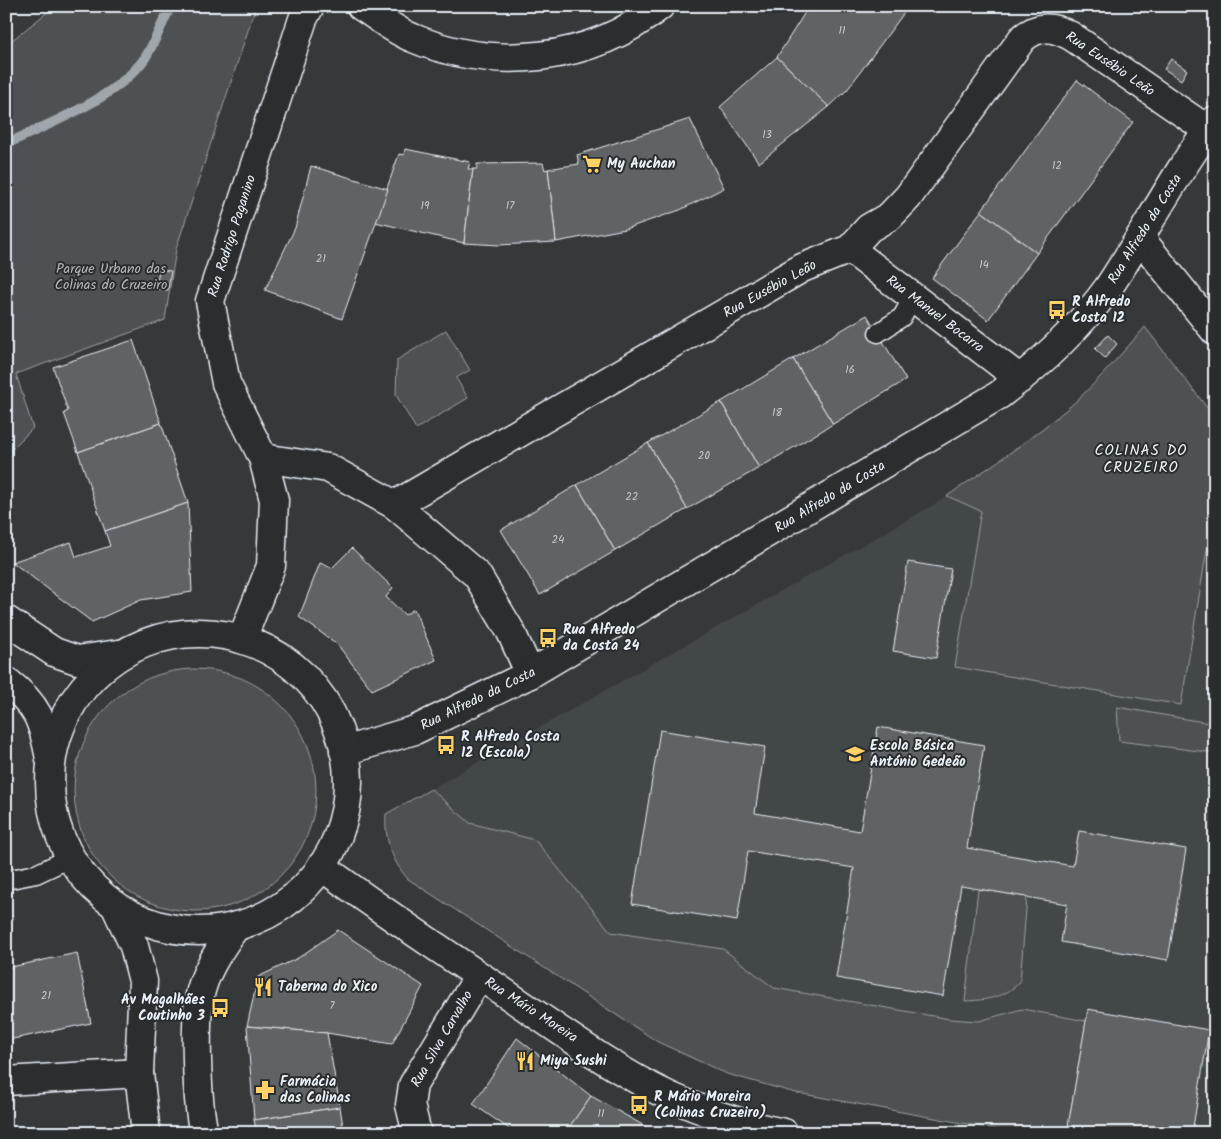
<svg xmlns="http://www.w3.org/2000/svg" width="1221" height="1139" font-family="Kalam,sans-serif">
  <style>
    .built { fill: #424647 }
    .green { fill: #4d5152; stroke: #9aa1a5 }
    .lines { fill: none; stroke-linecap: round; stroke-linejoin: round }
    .stream { stroke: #a0a7ac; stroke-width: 10 }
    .building { fill: #5f6365; stroke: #e8f1f8 }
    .lane-casing { stroke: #e8f1f8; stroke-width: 21 }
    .street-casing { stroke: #e8f1f8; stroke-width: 31 }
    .secondary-casing { stroke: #e8f1f8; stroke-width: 31 }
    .lane { stroke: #2a2d2e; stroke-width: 18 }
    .street { stroke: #2a2d2e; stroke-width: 28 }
    .secondary { stroke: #2a2d2e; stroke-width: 28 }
    .labels { text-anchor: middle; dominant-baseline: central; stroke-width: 4; stroke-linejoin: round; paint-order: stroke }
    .number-label { font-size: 11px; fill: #c6ced3 }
    .street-label { font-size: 14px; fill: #e8f1f8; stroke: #2a2d2e }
    .poi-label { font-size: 14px; font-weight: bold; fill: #e8f1f8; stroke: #2a2d2e; text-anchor: start }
    .park-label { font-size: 14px; fill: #b2b9be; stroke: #2a2d2e }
    .neighbourhood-label { font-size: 15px; letter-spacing: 1px; fill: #e8f1f8; stroke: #2a2d2e }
  </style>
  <rect width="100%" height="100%" fill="#35393a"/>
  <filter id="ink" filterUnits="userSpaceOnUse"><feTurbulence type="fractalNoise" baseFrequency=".02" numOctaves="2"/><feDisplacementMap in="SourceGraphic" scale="10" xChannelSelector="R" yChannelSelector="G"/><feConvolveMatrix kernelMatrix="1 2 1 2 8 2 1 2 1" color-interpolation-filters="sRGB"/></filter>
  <g filter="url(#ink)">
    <!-- built -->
    <path class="built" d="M1145 327 1215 418V1133H1017L792 1092 727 1074 691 1059 632 1027 402 873 386 836V814L935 504 995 463 1074 403 1106 372Z"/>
    <!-- green -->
    <g class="green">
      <path d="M55 6H256L176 249 165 320 16 374 33 428 6 455V45Z"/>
      <path d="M1145 327 1215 418V553L1207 549 1181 705 955 667 981 511 947 496C990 467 1035 437 1074 403 1100 379 1122 353 1145 327Z"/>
      <path d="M446 330 470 370 456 378 468 398 416 429 396 395 397 360Z"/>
      <circle cx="195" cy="790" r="121"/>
      <path d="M1117 707 1215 724V753L1119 741Z"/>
      <path d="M431 789 470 823 535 840 611 932 723 949 774 988 950 1019 979 1021 1022 1009 1086 1021 1067 1133H1017L792 1092 727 1074 658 1042 408 879C392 862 384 837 386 814Z"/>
      <path d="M978 889 1027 897 1020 982C1004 998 987 1000 965 1001Z"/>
    </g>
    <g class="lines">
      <!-- stream -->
      <path class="stream" d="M6 144C50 123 116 99 145 58 155 42 162 23 171 6"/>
    </g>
    <!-- building -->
    <g class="building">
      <path d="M809 6H909L847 90 829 107 777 57Z"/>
      <path d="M777 57 829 107 759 163 720 107Z"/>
      <path d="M1171 59 1187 70 1181 80 1164 69Z"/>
      <path d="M1077 80 1133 122 1037 253 981 211Z"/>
      <path d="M690 119 724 188 680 210 625 229 556 242 548 169 579 164 577 155Z"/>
      <path d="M405 149 470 162 468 169H473L464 243 375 222 399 154 404 155Z"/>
      <path d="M543 163 545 170 548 169 556 242 499 245 464 243 473 169H477V164Z"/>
      <path d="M311 166 388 189 342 319 265 290 295 228Z"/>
      <path d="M981 211 1037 253 988 320 932 278Z"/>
      <path d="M159 270 171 271 168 290 156 289Z"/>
      <path d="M867 315 906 380 833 424 793 359Z"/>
      <path d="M1108 335 1117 344 1105 358 1095 349Z"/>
      <path d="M133 340 161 423 78 452 64 413 68 411 53 367Z"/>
      <path d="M793 359 833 424 759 468 721 402Z"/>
      <path d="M721 402 759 468 687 509 648 443Z"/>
      <path d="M161 423 188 503 105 531 78 452Z"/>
      <path d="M648 443 687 509 615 551 577 485Z"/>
      <path d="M577 485 615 551 540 595 501 530Z"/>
      <path d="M188 503 192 592 141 600 92 622 12 562 71 542 76 557 110 546 105 531Z"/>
      <path d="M352 548 393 588 386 597 405 615 414 609 436 660 372 690 337 644 299 617 320 563 332 568Z"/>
      <path d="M908 562 951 569 936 658 893 651Z"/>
      <path d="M878 727 984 745 967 848 1073 866 1079 831 1186 849 1168 960 1061 942 1067 904 961 886 943 996 836 978 854 868 748 851 737 921 632 904 660 730 765 747 755 813 860 831Z"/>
      <path d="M338 930 423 986 392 1044 327 1033 247 1026 258 977 298 958Z"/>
      <path d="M77 953 91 1023 8 1040 6 1029V968Z"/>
      <path d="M1088 1009 1209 1030 1192 1133H1109L1068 1126Z"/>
      <path d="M247 1026 327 1033 340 1107 254 1120Z"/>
      <path d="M517 1038 591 1096 565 1133H515L473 1104Z"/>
      <path d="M591 1096 657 1133H565Z"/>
      <path d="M340 1107 344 1133H257L254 1120Z"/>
    </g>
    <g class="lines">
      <!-- lane casing -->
      <g class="lane-casing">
        <g id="lane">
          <path d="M878 333 902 317 913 297"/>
          <path d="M6 880 36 874 72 857"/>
        </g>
      </g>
      <!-- street casing -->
      <g class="street-casing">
        <g id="street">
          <path d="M361 6C378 17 395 31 413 38 494 72 591 62 660 6"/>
          <path d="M1140 238 1215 331"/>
          <path d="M850 249 1020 379"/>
          <path d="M263 458 328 468 395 505 477 575 511 632 530 674"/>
          <path d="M395 505 802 268 850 249 869 228 890 216 908 197 1022 39C1038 25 1052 26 1071 36L1208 130"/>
          <path d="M242 639 271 566 274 500 263 458 226 383 210 301 303 19 310 6"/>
          <path d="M344 751 415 730 530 674 999 395C1039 365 1079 328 1108 288 1145 233 1175 173 1215 120"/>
          <path d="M321 866C380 910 441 950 502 991 554 1026 612 1069 669 1096 706 1113 744 1125 784 1133"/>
          <path d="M6 1081 139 1073"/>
          <path d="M417 1133 410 1105 413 1085 479 976"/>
        </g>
      </g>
      <!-- secondary casing -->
      <g class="secondary-casing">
        <g id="secondary">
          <path d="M6 620 54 652 77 660 118 654"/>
          <circle cx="199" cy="782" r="149"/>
          <path d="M6 681C38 705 43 721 50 759"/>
          <path d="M115 905 134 946 143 981 139 1073 146 1133"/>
          <path d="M204 1133C197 1105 193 1013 202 987 209 964 223 945 236 926"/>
        </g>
      </g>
      <!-- lane -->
      <use href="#lane" class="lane"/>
      <!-- street -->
      <use href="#street" class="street"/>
      <!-- secondary -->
      <use href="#secondary" class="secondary"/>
    </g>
  </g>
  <!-- icons -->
  <defs>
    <g id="supermarket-bare" transform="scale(1.5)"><path d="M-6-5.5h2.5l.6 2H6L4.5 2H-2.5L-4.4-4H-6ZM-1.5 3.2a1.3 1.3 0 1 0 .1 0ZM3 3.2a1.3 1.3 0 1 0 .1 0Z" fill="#ffd166" stroke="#2a2d2e" stroke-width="2.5" paint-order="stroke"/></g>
    <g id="bus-bare" transform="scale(1.5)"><path d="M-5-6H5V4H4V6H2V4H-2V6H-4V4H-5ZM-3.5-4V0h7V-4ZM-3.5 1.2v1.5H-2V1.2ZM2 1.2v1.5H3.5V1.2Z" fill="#ffd166" stroke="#2a2d2e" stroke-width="2.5" paint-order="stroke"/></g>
    <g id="school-bare" transform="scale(1.5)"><path d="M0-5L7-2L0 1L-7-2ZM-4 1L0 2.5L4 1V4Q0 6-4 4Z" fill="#ffd166" stroke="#2a2d2e" stroke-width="2.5" paint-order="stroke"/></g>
    <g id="restaurant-bare" transform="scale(1.5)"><path d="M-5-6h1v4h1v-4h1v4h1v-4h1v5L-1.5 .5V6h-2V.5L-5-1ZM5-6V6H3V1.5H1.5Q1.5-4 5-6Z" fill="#ffd166" stroke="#2a2d2e" stroke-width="2.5" paint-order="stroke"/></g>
    <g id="pharmacy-bare" transform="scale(1.5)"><path d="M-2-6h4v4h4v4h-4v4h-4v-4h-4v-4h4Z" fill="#ffd166" stroke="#2a2d2e" stroke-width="2.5" paint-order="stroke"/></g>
  </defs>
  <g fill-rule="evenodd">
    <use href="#supermarket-bare" x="592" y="164"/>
    <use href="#bus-bare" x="1057" y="310"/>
    <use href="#bus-bare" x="548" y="638"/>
    <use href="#bus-bare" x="446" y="745"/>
    <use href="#school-bare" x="855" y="754"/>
    <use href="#restaurant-bare" x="263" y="987"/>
    <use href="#bus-bare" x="220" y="1008"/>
    <use href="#restaurant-bare" x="525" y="1061"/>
    <use href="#pharmacy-bare" x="265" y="1090"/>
    <use href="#bus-bare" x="639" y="1105"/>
  </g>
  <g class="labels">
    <!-- number labels -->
    <g class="number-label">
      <text x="842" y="31">11</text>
      <text x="767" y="135">13</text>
      <text x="1057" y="166">12</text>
      <text x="425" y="206">19</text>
      <text x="510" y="206">17</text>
      <text x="321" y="259">21</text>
      <text x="984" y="265">14</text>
      <text x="850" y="370">16</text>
      <text x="777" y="413">18</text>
      <text x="704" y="456">20</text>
      <text x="632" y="497">22</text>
      <text x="558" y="540">24</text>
      <text x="46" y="996">21</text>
      <text x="332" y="1006">7</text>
      <text x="601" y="1114">11</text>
    </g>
    <!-- street labels -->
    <g class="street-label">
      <text transform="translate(1110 64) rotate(34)">Rua Eusébio Leão</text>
      <text transform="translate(1145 229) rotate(-58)">Rua Alfredo da Costa</text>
      <text transform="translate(232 236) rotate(-72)">Rua Rodrigo Paganino</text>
      <text transform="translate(770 289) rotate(-29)">Rua Eusébio Leão</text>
      <text transform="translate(935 314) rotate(37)">Rua Manuel Bocarra</text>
      <text transform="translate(830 497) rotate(-31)">Rua Alfredo da Costa</text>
      <text transform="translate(478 699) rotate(-26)">Rua Alfredo da Costa</text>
      <text transform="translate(531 1010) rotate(33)">Rua Mário Moreira</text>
      <text transform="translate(442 1039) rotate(-60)">Rua Silva Carvalho</text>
    </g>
    <!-- poi labels -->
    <g class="poi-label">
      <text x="607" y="164">My Auchan</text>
      <text x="1072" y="302">R Alfredo<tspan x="1072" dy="16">Costa 12</tspan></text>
      <text x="563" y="630">Rua Alfredo<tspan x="563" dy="16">da Costa 24</tspan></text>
      <text x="461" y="737">R Alfredo Costa<tspan x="461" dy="16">12 (Escola)</tspan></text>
      <text x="870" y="746">Escola Básica<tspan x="870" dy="16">António Gedeão</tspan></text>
      <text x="278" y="987">Taberna do Xico</text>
      <text x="205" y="1000" text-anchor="end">Av Magalhães<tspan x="205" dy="16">Coutinho 3</tspan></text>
      <text x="540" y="1061">Miya Sushi</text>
      <text x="280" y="1082">Farmácia<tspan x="280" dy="16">das Colinas</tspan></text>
      <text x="654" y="1097">R Mário Moreira<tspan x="654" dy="16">(Colinas Cruzeiro)</tspan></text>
    </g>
    <!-- park labels -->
    <g class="park-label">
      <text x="111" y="269">Parque Urbano das<tspan x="111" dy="16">Colinas do Cruzeiro</tspan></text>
    </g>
    <!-- neighbourhood labels -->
    <g class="neighbourhood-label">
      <text x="1141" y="451">COLINAS DO<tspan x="1141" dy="17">CRUZEIRO</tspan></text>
    </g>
  </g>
  <!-- margin -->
  <rect width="1221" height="1139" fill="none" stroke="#2a2d2e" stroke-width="25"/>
  <rect x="12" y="12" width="1196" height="1114" fill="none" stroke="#e8f1f8" stroke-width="2" filter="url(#ink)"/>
</svg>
